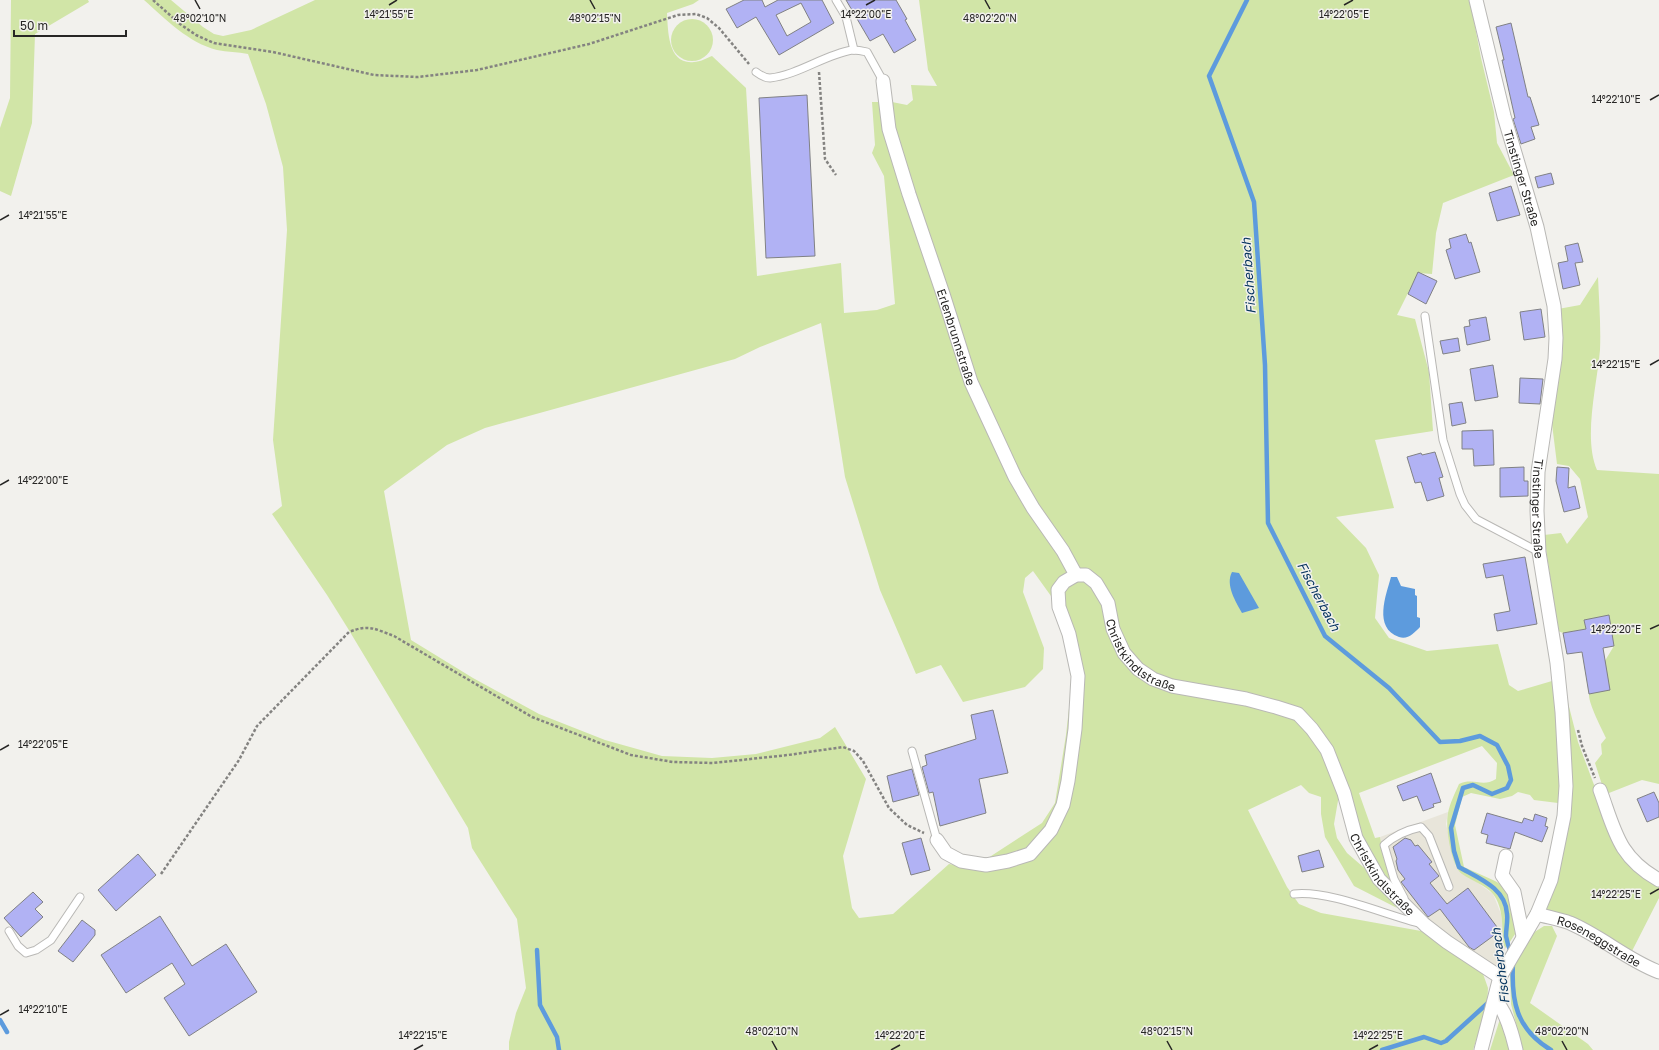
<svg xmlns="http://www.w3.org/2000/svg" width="1659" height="1050" font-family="'Golos Text',sans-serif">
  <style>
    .built { fill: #e8e5da }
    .green { fill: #d1e5a7; fill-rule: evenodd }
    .water { fill: #5d9bdd }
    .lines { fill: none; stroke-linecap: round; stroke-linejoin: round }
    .stream { stroke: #5d9bdd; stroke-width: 4.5 }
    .building { fill: #b1b2f4; stroke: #808184; fill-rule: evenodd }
    .service-casing { stroke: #b9b8b5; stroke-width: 9 }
    .minor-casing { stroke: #b9b8b5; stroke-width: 15 }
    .path { stroke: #848381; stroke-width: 2.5; stroke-dasharray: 3 2; stroke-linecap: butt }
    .service { stroke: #fff; stroke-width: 7 }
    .minor { stroke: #fff; stroke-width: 13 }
    .ticks { fill: none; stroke: #272625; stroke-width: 1.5 }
    .labels { text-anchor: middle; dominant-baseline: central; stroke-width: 3; stroke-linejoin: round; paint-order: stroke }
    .street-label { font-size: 12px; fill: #272625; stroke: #f2f1ed }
    .water-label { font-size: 13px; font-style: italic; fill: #083660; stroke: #f2f1ed }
    .ticks-label { font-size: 10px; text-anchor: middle; fill: #272625; stroke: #f2f1ed; stroke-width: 3; stroke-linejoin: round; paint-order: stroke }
  </style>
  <rect width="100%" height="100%" fill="#f2f1ed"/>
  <!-- built -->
  <path class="built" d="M1448 812 1446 824 1456 867 1493 894 1501 914 1503 930V945L1506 948 1495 967 1479 959 1413 909 1383 853 1380 837Z"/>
  <!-- green -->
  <g class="green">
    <path d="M11 0H88L89 2 35 34 32 123 11 196 0 191V128L10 98Z"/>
    <path d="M144 0H171L203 27 214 34 223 36 251 30 315 0H699L693 4 667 13C668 32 668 65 694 62 700 62 707 58 712 56L746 88 757 276 841 263 844 313 877 310 895 304 884 176 872 153 875 145 872 102H892L907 105 913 100 911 85 937 86 928 70 919 0H1470L1481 58 1494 112 1497 143 1514 175 1443 203 1436 233 1432 274 1418 273 1397 315 1415 319 1429 372 1433 431 1375 440 1394 508 1336 517 1366 548 1379 575 1375 618 1389 638 1427 651 1498 644 1509 685 1518 691 1552 681 1557 712 1561 772 1558 803 1534 800 1530 795 1518 792 1512 796 1500 799 1471 793 1462 797 1455 825 1464 867C1474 872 1485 876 1495 881 1512 890 1513 914 1517 931L1506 948 1503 945C1502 929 1504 908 1493 894 1485 885 1472 881 1462 874 1451 865 1445 827 1448 813 1450 803 1455 793 1459 784 1474 777 1482 788 1496 779L1497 763 1482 746 1359 793 1375 838 1380 837 1383 853 1395 889 1375 860 1339 795 1334 824 1337 838 1347 853 1369 872 1397 908 1354 886 1325 837 1321 814V797L1309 793 1301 785 1248 810 1287 887 1299 904 1321 913 1421 931 1482 971 1488 988 1487 1007 1473 1050H509V1042L516 1013 526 988 517 919 472 848 468 828 347 627 327 595 272 514 282 506 273 440 287 230 283 167 266 104 248 54C238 52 227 52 217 50 189 43 165 19 144 0ZM821 323 845 477 880 590 916 674 941 665 963 702 1025 687 1043 669 1044 648 1023 592 1025 578 1033 571 1051 596 1054 612 1065 642 1072 682 1066 735 1055 803 1042 823 988 858 979 869 949 864 893 914 859 918 852 908 843 856 866 779 835 727 820 738 756 754 712 758 662 756 605 740 539 714 473 678 411 640 384 491 447 445 485 428 735 359 760 347Z"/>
    <circle cx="692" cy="40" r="21"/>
    <path d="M1598 277C1599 301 1601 326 1600 350 1597 385 1583 438 1597 470L1659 474V784L1642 780 1609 793 1604 791 1595 763 1602 754 1601 744 1606 738C1602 729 1588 703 1589 694 1590 685 1609 654 1614 646L1609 616 1584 620 1586 629 1563 633 1558 631 1544 535 1561 533 1567 544 1588 517 1580 479 1569 466 1557 464 1552 424 1563 351 1558 309 1580 305Z"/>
    <path d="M1564 687 1578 742 1615 841 1659 886V898L1630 955 1547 912 1546 908 1571 815V784Z"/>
    <path d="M1544 926H1552L1557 936 1530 1003 1588 1044 1593 1050H1523L1511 1004 1510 976 1512 968 1533 933Z"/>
    <path d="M1500 1019 1510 1050H1490Z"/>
  </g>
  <!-- water -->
  <g class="water">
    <path d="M1232 572 1239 573 1259 608 1242 613C1236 602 1225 585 1232 572Z"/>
    <path d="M1391 577H1397L1401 586 1415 589V595L1417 596V617L1420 618V627C1414 633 1408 640 1399 637 1373 628 1386 595 1391 577Z"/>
  </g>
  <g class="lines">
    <!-- stream -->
    <g class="stream">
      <path d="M1247 0 1209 76 1254 202 1265 365 1268 523 1325 636 1389 688 1440 742 1460 741 1480 736 1497 745 1508 766 1511 780 1507 788 1492 794 1473 785 1463 788 1451 828 1454 851 1459 867C1478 878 1506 888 1507 914 1508 921 1506 928 1506 936 1507 942 1509 948 1511 953"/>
      <path d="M537 950 540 1005 557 1037 559 1050"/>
      <path d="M1513 963C1511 1001 1516 1029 1551 1050"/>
      <path d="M0 1020 7 1032"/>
      <path d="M1382 1050 1424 1037 1441 1043 1446 1041 1490 1001"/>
    </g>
  </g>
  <!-- building -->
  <g class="building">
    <path d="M744 0H762L765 7 778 0H822L834 23 779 55 756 17 737 28 726 9ZM801 3 811 22 787 36 776 15Z"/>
    <path d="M846 0H896L907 19 905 20 916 40 894 53 883 34 870 41Z"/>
    <path d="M1511 23 1528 97H1530L1539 125 1531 127 1535 139 1521 144 1513 119 1515 118 1502 60H1504L1496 27Z"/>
    <path d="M807 95 815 256 766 258 759 98Z"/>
    <path d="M1551 173 1554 184 1538 188 1535 177Z"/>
    <path d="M1511 186 1520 215 1497 221 1489 193Z"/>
    <path d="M1466 234 1469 243 1471 242 1480 272 1455 279 1446 250 1451 248 1449 239Z"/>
    <path d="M1578 243 1583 262 1575 263 1580 285 1563 289 1558 263 1568 261 1565 246Z"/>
    <path d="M1418 272 1437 281 1426 304 1408 294Z"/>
    <path d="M1541 309 1545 337 1524 340 1520 312Z"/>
    <path d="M1486 317 1490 340 1467 345 1464 327 1470 326 1469 320Z"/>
    <path d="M1458 338 1460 351 1443 354 1440 341Z"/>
    <path d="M1493 365 1498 397 1475 401 1470 369Z"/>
    <path d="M1520 378 1543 379 1540 404 1519 403Z"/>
    <path d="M1462 402 1466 423 1452 426 1449 404Z"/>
    <path d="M1493 430 1494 465 1474 466 1473 449H1462V431Z"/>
    <path d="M1435 452 1443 477 1439 478 1444 496 1427 501 1421 482 1415 483 1407 457 1421 453 1422 455Z"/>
    <path d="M1524 467V481H1528V496L1500 497V468Z"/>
    <path d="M1557 467 1569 468 1568 488 1575 486 1580 508 1564 512 1556 481Z"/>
    <path d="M1525 557 1537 624 1497 631 1494 614 1510 611 1503 575 1486 578 1483 564Z"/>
    <path d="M1609 615 1614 646 1603 648 1610 690 1589 694 1582 652 1567 654 1563 633 1586 629 1584 620Z"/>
    <path d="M993 710 1008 773 979 779 986 813 940 826 933 792 929 793 922 767 927 765 925 755 976 739 971 715Z"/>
    <path d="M912 769 919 795 893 802 887 776Z"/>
    <path d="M1431 773 1441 802 1433 804 1434 807 1423 811 1417 796 1403 801 1397 786Z"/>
    <path d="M1654 792 1659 803V817L1647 822 1637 799Z"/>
    <path d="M1487 813 1522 823 1524 818 1533 821 1535 814 1547 818 1545 826 1548 827 1542 842 1515 832 1510 849 1486 843 1488 835 1481 833Z"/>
    <path d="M921 838 930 870 911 875 902 843Z"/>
    <path d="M1405 838 1411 840 1415 846 1418 845 1432 862 1429 864 1439 876 1430 883 1447 904 1468 888 1500 931 1474 950 1469 947 1440 909 1428 917 1401 882 1405 879 1398 870 1396 861 1397 859 1393 847Z"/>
    <path d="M1319 850 1324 867 1302 872 1298 856Z"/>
    <path d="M138 854 156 875 116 911 98 890Z"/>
    <path d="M33 892 43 902 35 909 43 917 21 937 4 918Z"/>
    <path d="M160 916 192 966 226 944 257 992 189 1036 164 998 185 984 172 963 126 993 101 955Z"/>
    <path d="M82 920 95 930V935L73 962 58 951Z"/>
  </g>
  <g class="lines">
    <!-- service casing -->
    <g class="service-casing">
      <g id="service">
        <path d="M836 0 846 17 854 50"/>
        <path d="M756 72C760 75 764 78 770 78 798 75 824 55 852 50 857 50 863 51 867 52L883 81"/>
        <path d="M1425 316 1443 440 1460 494 1465 505 1476 519 1539 552"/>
        <path d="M912 751 937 840"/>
        <path d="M1294 894C1330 890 1385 915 1422 924"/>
        <path d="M1404 898 1394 879 1384 845C1395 835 1407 830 1421 827L1429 836 1449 887"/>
        <path d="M9 931 18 946 26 953 36 950 51 940 80 897"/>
      </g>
    </g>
    <!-- minor casing -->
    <g class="minor-casing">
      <g id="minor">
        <path id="s1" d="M1476 0 1504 116 1537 227 1554 306 1556 338 1555 359 1538 472 1537 511 1539 552 1557 663 1562 712 1566 786 1564 816 1551 880 1537 914 1500 977 1481 1050"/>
        <path id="s2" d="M883 81 889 129 909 194 943 294 971 382 1015 477 1033 508 1063 551 1076 575"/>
        <path d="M1600 790C1615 831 1618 857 1659 880"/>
        <path id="s3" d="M937 840 946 853 961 861 986 865 1008 861 1030 854 1051 830 1063 805 1068 781 1075 729 1078 676 1069 634 1059 607 1058 590 1064 582 1076 575H1086L1096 583 1108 603 1113 629 1124 653 1138 669 1153 679 1172 686 1246 699 1276 707 1298 714 1312 729 1327 750 1344 793 1356 838 1379 879 1425 925 1447 942 1500 977"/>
        <path d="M1506 856 1502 875 1514 892 1523 936"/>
        <path id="s4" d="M1537 914C1547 917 1559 919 1570 923 1601 936 1627 960 1659 972"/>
        <path d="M1495 1001C1505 1008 1513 1037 1516 1050"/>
      </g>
    </g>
    <!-- path -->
    <g class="path">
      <path d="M153 0 180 24 196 35 214 43 273 52 374 75 418 77 477 70 589 44 678 15 696 14 707 18 719 28 749 64"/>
      <path d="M819 72 825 159 836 175"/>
      <path d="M1578 730 1582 746 1595 778"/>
      <path d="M161 874 239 760 257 726 349 632C369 624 375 629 394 636L532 717 631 755 673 762 713 763 788 755 843 747 854 751 863 761 889 808 907 825 924 833"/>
    </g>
    <!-- service -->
    <use href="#service" class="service"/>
    <!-- minor -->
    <use href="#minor" class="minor"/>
  </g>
  <!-- ticks -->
  <path class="ticks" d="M195 0 200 9M590 0 595 9M985 0 990 9M389 5 397 0M866 5 875 0M1344 5 1353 0M1650 100 1659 95M0 220 9 215M1650 365 1659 360M0 485 9 480M1650 629 1659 625M0 750 9 745M1650 894 1659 889M0 1015 9 1010M772 1041 777 1050M1167 1041 1172 1050M1562 1041 1567 1050M414 1050 423 1045M891 1050 900 1045M1369 1050 1378 1045"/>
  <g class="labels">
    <!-- street labels -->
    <g class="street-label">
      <text stroke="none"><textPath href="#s1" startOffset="184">Tinstinger Straße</textPath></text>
      <text stroke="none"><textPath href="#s2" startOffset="267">Erlenbrunnstraße</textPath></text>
      <text stroke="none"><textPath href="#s1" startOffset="520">Tinstinger Straße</textPath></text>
      <text stroke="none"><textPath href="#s3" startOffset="518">Christkindlstraße</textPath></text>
      <text stroke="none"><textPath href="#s3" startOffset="878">Christkindlstraße</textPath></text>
      <text stroke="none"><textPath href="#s4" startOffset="68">Roseneggstraße</textPath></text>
    </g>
    <!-- water labels -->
    <g class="water-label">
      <text transform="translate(1248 276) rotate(-94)">Fischerbach</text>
      <text transform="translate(1319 596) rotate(62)">Fischerbach</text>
      <text transform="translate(1500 966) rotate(-97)">Fischerbach</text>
    </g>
  </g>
  <g class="ticks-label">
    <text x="389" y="18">14°21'55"E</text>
    <text x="866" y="18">14°22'00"E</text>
    <text x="1344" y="18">14°22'05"E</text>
    <text x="200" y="22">48°02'10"N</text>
    <text x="595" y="22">48°02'15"N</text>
    <text x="990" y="22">48°02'20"N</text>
    <text x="1616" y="103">14°22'10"E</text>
    <text x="43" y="219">14°21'55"E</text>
    <text x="1616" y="368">14°22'15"E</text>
    <text x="43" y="484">14°22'00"E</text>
    <text x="1616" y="633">14°22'20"E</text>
    <text x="43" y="748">14°22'05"E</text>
    <text x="1616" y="898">14°22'25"E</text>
    <text x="43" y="1013">14°22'10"E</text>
    <text x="772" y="1035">48°02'10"N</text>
    <text x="1167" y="1035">48°02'15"N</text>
    <text x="1562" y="1035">48°02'20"N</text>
    <text x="423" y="1039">14°22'15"E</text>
    <text x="900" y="1039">14°22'20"E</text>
    <text x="1378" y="1039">14°22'25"E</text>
  </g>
  <!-- scale -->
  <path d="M14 30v6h112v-6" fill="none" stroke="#272625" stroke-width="2"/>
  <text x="20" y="30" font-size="12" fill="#272625" stroke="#f2f1ed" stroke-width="3" paint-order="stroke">50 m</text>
</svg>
